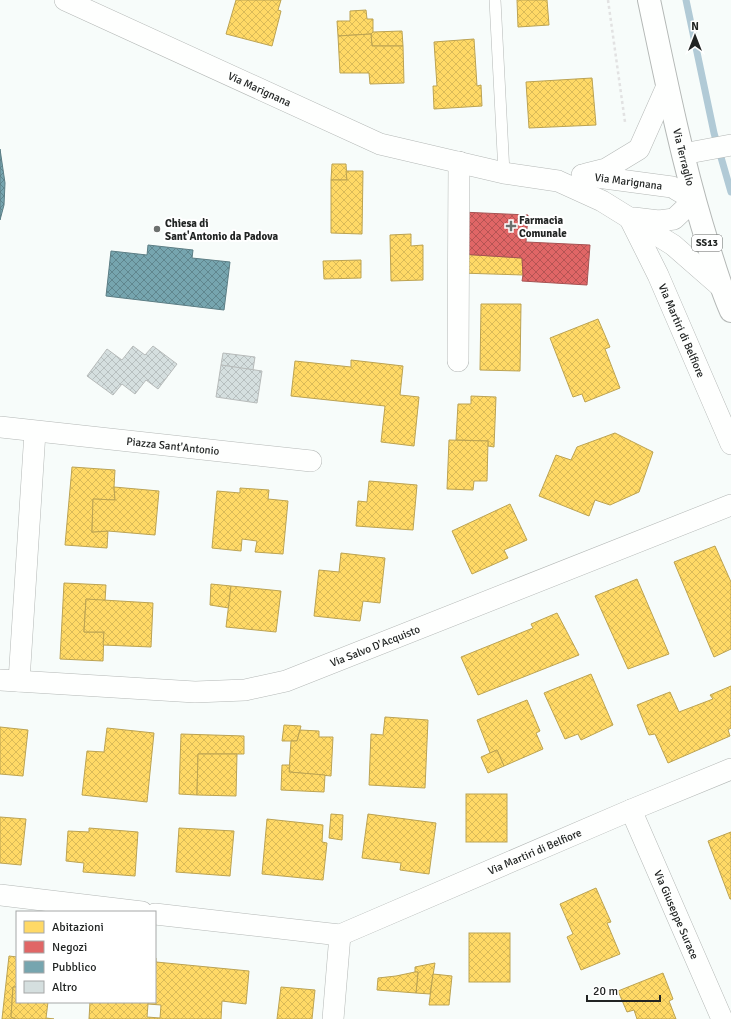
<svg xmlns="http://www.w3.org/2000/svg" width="731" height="1019" font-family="Signika,sans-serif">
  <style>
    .homes { fill: url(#homes-cross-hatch); stroke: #bca352; fill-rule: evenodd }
    .shops { fill: url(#shops-cross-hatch); stroke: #a75252 }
    .public { fill: url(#public-cross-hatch); stroke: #5c7e85 }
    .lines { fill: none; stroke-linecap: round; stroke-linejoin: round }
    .stream { stroke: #b1cad6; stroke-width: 7 }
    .building { fill: url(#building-cross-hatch); stroke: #b7bbba }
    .service-casing { stroke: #b4b8b6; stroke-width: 12 }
    .minor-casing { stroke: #b4b8b6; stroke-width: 22 }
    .primary-casing { stroke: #b4b8b6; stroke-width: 24 }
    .path { stroke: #e2e2e2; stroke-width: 2.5; stroke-dasharray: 3 3; stroke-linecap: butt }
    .service { stroke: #fefffe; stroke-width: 11 }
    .minor { stroke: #fefffe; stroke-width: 21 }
    .primary { stroke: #fefffe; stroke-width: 22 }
    .poi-dot { fill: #6c706e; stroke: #fff; stroke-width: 1.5 }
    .labels { text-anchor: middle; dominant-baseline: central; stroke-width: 4; stroke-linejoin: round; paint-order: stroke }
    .shield { fill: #fff; stroke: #646665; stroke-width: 1 }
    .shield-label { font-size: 10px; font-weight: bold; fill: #212423 }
    .street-label { font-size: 11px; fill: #212423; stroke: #fff }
    .poi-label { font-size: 11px; font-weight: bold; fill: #212423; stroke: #fff; text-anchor: start }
  </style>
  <defs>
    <pattern id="homes-cross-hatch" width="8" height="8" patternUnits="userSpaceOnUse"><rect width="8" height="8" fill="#ffd966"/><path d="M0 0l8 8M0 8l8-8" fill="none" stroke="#daba58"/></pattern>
    <pattern id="shops-cross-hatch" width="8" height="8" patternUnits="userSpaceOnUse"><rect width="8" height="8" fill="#e06666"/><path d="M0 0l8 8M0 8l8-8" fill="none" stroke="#b55454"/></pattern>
    <pattern id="public-cross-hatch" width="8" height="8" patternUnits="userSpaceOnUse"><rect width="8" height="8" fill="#76a5af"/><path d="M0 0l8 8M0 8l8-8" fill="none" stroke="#60868e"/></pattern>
    <pattern id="building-cross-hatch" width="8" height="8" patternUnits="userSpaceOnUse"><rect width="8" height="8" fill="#d5dfdf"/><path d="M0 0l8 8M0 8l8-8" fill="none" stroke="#b7bfbf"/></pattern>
  </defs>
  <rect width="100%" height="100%" fill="#f7fcfa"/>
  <!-- homes -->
  <g class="homes">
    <path d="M236 0H281L278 10 281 11 272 46 226 34Z"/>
    <path d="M517 0H547L549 25 518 27Z"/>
    <path d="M366 10 367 19H373V32L371 34 338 36 337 21H350V11Z"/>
    <path d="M402 31 403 46H372L371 34 373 32Z"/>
    <path d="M371 34 372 46H403L404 83 370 84 369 73H340L338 36Z"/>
    <path d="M474 39 477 86 481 85 482 106 434 109 433 86H437L434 42Z"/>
    <path d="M592 78 596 125 529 128 526 82Z"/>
    <path d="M332 164H346L347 180H331Z"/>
    <path d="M346 171H363L362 234 331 233V180H347Z"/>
    <path d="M411 234V246L423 245V280L391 281 390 235Z"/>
    <path d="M460 254 522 258 523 275 460 273Z"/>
    <path d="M361 260V278L324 279 323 261Z"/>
    <path d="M481 304H521L520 371 480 370Z"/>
    <path d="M598 319 610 347 605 349 620 388 585 402 582 394 573 397 550 338Z"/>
    <path d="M351 360 403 366 400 395 419 397 414 446 381 442 385 406 291 396 295 361 351 367Z"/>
    <path d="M471 396 496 397 494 447 488 446V441L456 440 458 404H471Z"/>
    <path d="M615 433 653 452 639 492 610 505 595 500 589 516 539 496 556 455 571 460 577 447Z"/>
    <path d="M449 440 488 441 487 481H474L473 490 447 489Z"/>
    <path d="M72 467 115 470 114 487 115 500 93 499 92 532 108 531 107 548 65 545Z"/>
    <path d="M369 481 417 485 413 530 356 526 358 501 367 502Z"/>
    <path d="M114 487 159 491 155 535 108 531 92 532 93 499 115 500Z"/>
    <path d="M240 488 269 490 268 499 288 501 283 554 255 552 257 541 242 539 241 551 212 548 217 491 240 493Z"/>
    <path d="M510 504 527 540 504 550 508 558 472 574 452 531Z"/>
    <path d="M715 546 731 582V649L714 657 674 562Z"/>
    <path d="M341 553 385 558 380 603 363 601 360 621 314 616 319 570 339 572Z"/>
    <path d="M637 579 669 654 628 669 595 596Z"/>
    <path d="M64 583 106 585 105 601 86 599 84 632H104L103 661 60 659Z"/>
    <path d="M211 584 231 586 229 608 210 605Z"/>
    <path d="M231 586 281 591 276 632 226 627Z"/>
    <path d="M86 599 153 603 151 647 103 645 104 632H84Z"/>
    <path d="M557 613 579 655 478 695 461 657 533 628 531 624Z"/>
    <path d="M591 674 613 725 581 740 578 734 565 739 544 693Z"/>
    <path d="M731 686V728L728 730 730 736 668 763 655 734 649 735 637 705 670 692 679 712 713 699 710 695Z"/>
    <path d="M527 700 540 731 536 733 543 749 504 766 497 750 490 753 477 720Z"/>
    <path d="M385 717 428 720 425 788 369 785 371 734 383 735Z"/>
    <path d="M284 725 301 726 297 741H282Z"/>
    <path d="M0 727 28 730 23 776 0 774Z"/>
    <path d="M107 728 154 733 147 802 82 795 87 751 104 752Z"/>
    <path d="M300 730 319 731V737H333L331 776 289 772 291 741H297Z"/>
    <path d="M181 734 244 736V754H198L197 795 179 794Z"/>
    <path d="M497 750 504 766 488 773 481 757Z"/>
    <path d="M198 754H237L236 796 197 795Z"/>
    <path d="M282 765H290L289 772 325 775 324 792 281 790Z"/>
    <rect x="466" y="794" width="41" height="48"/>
    <path d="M331 814 343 815 342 840 329 838Z"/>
    <path d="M368 814 436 823 429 874 400 870 401 863 362 858Z"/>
    <path d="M0 817 26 819 21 865 0 863Z"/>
    <path d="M267 819 323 825 322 842 327 843 323 880 262 874Z"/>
    <path d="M89 828 138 832 135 876 83 872 84 863 66 861 68 831 89 832Z"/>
    <path d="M179 828 234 831 230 876 176 872Z"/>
    <path d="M731 832V899H730L708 841Z"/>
    <path d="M596 888 611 922 607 923 620 954 581 970 567 937 573 934 560 904Z"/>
    <rect x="469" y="933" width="41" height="49"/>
    <path d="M9 956 17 957V987H13L11 1017 16 1019H2Z"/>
    <path d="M155 958H156V962L249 971 246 1004 222 1001 221 1019H89L90 1002H155ZM148 1004 161 1005 160 1018 147 1017Z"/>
    <path d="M435 963 430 994 416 993 418 972H415V967Z"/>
    <path d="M415 972H418L416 993 377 990 378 978 396 976Z"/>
    <path d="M663 973 673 999 669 1001 676 1019H637L634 1010 627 1012 618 991Z"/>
    <path d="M433 974 452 976 449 1005H429Z"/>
    <path d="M13 987H17V1002H48L46 1018 54 1019H16L11 1017Z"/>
    <path d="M281 987 315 990 312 1019H277Z"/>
  </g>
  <!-- shops -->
  <path class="shops" d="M461 212 528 215 526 242 590 245 587 285 522 281 523 275 522 258 460 254Z"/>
  <!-- public -->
  <g class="public">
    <path d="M0 149 5 183 4 205 0 220Z"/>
    <path d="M148 245 193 250 192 258 230 262 224 310 106 296 111 251 147 255Z"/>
  </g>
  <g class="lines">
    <!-- stream -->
    <path class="stream" d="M686 0 714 133 731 192"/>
  </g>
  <!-- building -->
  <g class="building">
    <path d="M133 346 145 355 153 346 177 364 158 389 146 380 135 394 122 384 113 395 87 376 107 349 122 360Z"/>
    <path d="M223 353 255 357 253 370 221 365Z"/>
    <path d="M221 365 262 371 257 403 216 397Z"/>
  </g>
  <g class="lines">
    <!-- service casing -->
    <g class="service-casing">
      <path id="service" d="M495 0 504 173"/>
    </g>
    <!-- minor casing -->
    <g class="minor-casing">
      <g id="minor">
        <path id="s1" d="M65 0 380 144 504 173 558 181 602 201 673 245 720 286"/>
        <path d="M683 154 731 145"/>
        <path d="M586 174 606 169 639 149 667 86"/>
        <path id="s2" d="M582 175 672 187 694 200 674 219 659 221 634 218"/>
        <path id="s3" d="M630 219 658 275 731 444"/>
        <path d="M458 361 459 162"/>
        <path id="s4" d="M0 427 311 461"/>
        <path id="s5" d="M0 680 195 692 245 690 286 681 731 505"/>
        <path d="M19 681 35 432"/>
        <path id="s6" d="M631 810 722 1019"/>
        <path d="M0 895 142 912"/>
        <path id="s7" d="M155 914 340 935 631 810 731 769"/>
        <path d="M333 1019 340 935"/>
      </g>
    </g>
    <!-- primary casing -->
    <g class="primary-casing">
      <g id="primary">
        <path id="s8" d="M649 0C665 75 680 151 702 225 711 254 718 282 731 311"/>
      </g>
    </g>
    <!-- path -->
    <path class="path" d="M608 0 625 122"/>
    <!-- service -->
    <use href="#service" class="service"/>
    <!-- minor -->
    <use href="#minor" class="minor"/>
    <!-- primary -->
    <use href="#primary" class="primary"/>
  </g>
  <!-- markers -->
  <g class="poi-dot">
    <path d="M509 220h4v4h4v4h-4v4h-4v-4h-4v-4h4z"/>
    <circle cx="157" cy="229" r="4"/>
  </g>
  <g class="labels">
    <!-- shield labels -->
    <rect class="shield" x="692" y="235" width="30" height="16" rx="3"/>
    <g class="shield-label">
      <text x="707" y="243">SS13</text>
    </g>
    <!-- street labels -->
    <g class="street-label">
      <text stroke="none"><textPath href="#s1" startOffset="214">Via Marignana</textPath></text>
      <text stroke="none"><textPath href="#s8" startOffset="161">Via Terraglio</textPath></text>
      <text stroke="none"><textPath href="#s2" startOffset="47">Via Marignana</textPath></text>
      <text stroke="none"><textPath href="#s3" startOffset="123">Via Martiri di Belfiore</textPath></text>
      <text stroke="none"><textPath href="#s4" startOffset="174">Piazza Sant'Antonio</textPath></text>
      <text stroke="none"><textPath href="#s5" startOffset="383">Via Salvo D'Acquisto</textPath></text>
      <text stroke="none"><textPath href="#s7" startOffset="398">Via Martiri di Belfiore</textPath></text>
      <text stroke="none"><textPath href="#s6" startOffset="114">Via Giuseppe Surace</textPath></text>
    </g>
    <!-- poi labels -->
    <g class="poi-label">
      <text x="519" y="220">Farmacia<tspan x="519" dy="13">Comunale</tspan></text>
      <text x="165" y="223">Chiesa di<tspan x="165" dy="13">Sant'Antonio da Padova</tspan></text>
    </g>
  </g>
  <!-- legend -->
  <rect x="16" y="911" width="140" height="92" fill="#ffffff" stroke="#a6a7a7"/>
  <rect x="24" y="921" width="20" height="12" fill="#ffd966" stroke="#a6a7a7"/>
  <text x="52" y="931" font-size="12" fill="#212423">Abitazioni</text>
  <rect x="24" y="941" width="20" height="12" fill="#e06666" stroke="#a6a7a7"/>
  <text x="52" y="951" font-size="12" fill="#212423">Negozi</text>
  <rect x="24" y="961" width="20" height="12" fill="#76a5af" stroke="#a6a7a7"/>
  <text x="52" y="971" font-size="12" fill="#212423">Pubblico</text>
  <rect x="24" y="981" width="20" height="12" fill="#d5dfdf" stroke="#a6a7a7"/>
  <text x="52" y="991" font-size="12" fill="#212423">Altro</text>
  <!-- north arrow -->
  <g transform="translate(695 36)" stroke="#ffffff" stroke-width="3" paint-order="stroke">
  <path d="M0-3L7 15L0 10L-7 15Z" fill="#212423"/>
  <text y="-6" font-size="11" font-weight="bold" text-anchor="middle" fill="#212423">N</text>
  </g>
  <!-- scale -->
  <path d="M587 995v6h73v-6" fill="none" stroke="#212423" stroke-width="2"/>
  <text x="593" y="995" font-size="12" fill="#212423" stroke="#ffffff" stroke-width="3" paint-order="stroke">20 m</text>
</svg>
